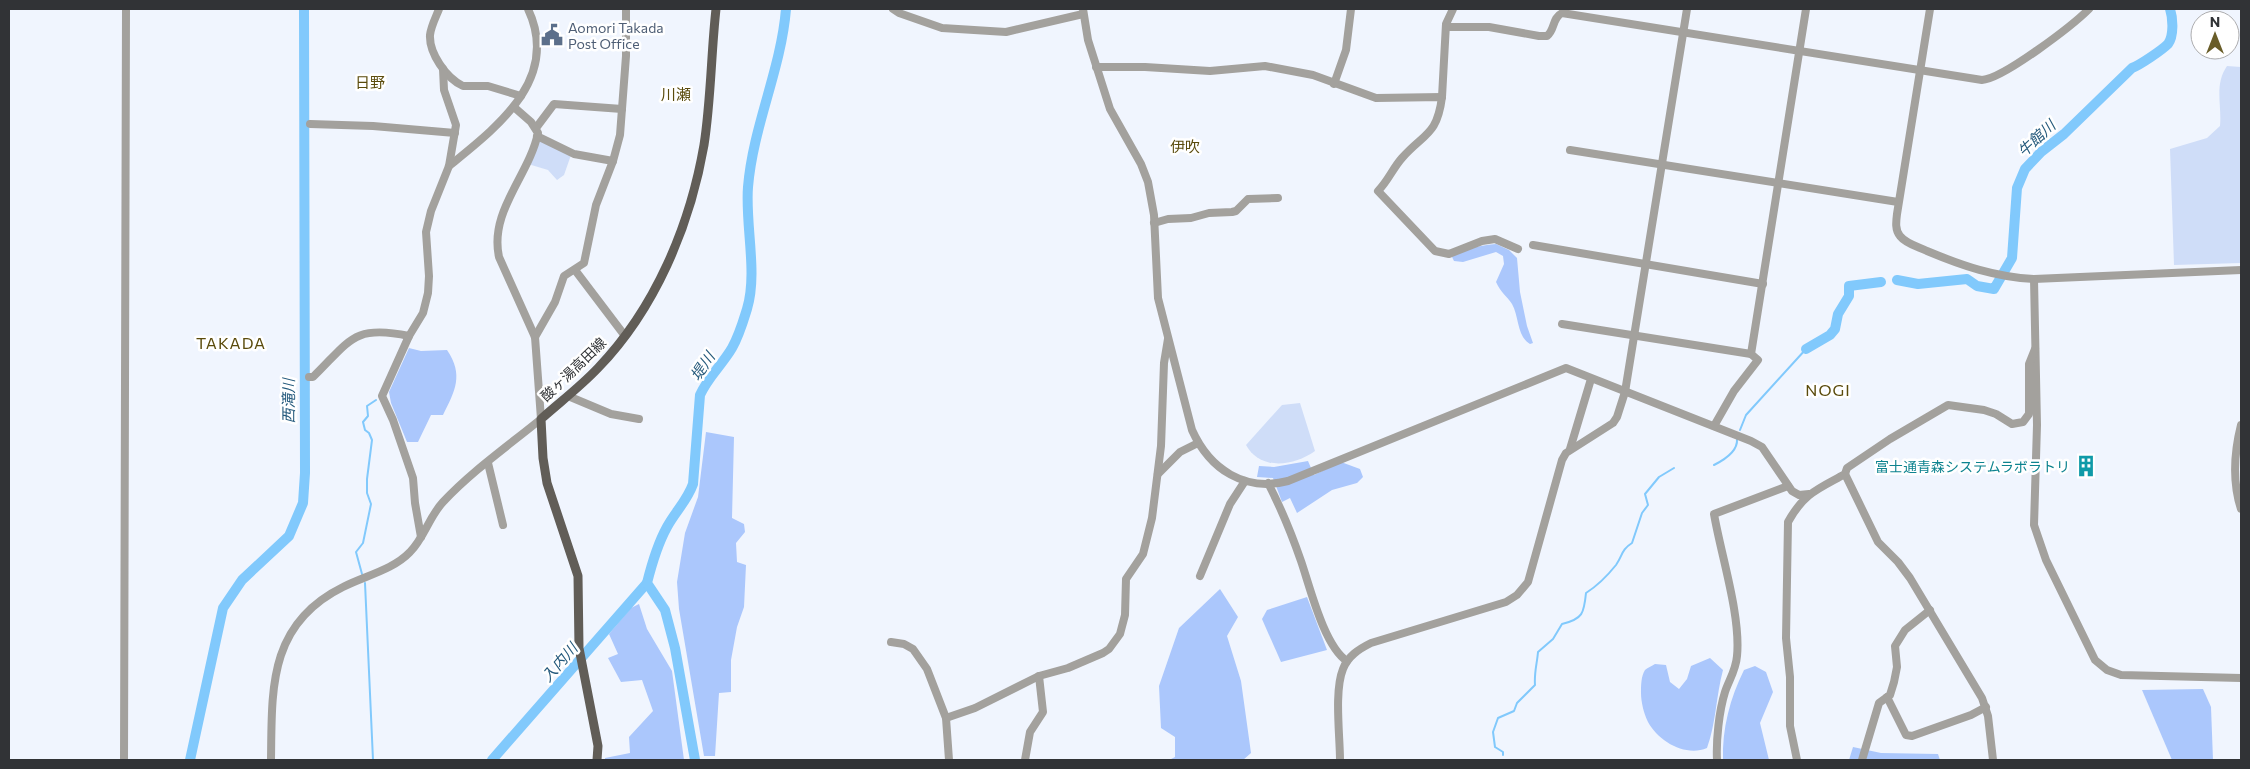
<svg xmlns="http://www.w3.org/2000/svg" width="2250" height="769" font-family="Commissioner,'Noto Sans JP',sans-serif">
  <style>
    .green { fill: #cfddf8 }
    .forest { fill: #abc7fc }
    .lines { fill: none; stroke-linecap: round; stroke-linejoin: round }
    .stream { stroke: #81c9fc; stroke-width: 2 }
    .river { stroke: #81c9fc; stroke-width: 10 }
    .minor { stroke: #a3a19d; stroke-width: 8 }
    .major { stroke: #615d57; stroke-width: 9 }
    .labels { text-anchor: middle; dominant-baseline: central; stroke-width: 5; stroke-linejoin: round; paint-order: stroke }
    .service-label { font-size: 14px; fill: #4e5e75; stroke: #fff; text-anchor: start }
    .street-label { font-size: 14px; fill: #313336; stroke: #fff }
    .culture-label { font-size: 14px; fill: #0d838f; stroke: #fff; text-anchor: end }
    .neighbourhood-label { font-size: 15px; fill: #5a4b0c; stroke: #fff }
    .water-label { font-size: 15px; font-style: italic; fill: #255a7c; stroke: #fff }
    .quarter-label { font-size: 16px; letter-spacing: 1px; fill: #5a4b0c; stroke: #fff }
  </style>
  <rect width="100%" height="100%" fill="#f0f5fe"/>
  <!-- green -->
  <g class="green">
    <path d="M2227 66 2241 67V263L2174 265 2170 149 2207 138 2220 126C2222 105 2214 85 2227 66Z"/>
    <path d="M538 139 571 155 564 175 557 180 548 170 528 164Z"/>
    <path d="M1300 403 1315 451C1294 466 1260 471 1246 445L1282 405Z"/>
  </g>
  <!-- forest -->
  <g class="forest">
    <path d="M1496 244 1509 250 1517 258 1520 292 1527 326 1533 343 1530 344C1517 337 1519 316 1512 304 1507 296 1501 293 1496 282L1504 264 1503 256 1496 252 1463 262 1454 261 1452 257C1464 249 1482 245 1496 244Z"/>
    <path d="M409 348 421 351 447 350C464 375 455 391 443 415H431L418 442H407L391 403 389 392Z"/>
    <path d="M706 432 734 437 732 518 744 524 745 532 736 543 737 562 746 565 744 607 737 627 731 660V692L719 693 715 756H704L679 609 677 582 685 533 698 497Z"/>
    <path d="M1308 461 1314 475 1341 462 1360 469 1363 477 1357 483 1332 490 1297 513 1290 498 1282 502 1273 478 1257 477 1259 466 1274 467Z"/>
    <path d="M1220 589 1238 617 1227 636 1241 681 1251 753 1243 760H1169L1175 757V737L1161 728 1159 686 1179 628Z"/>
    <path d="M1307 597 1327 650 1281 662 1262 619 1267 610Z"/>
    <path d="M639 604 647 629 672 671 684 760H605V758L630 753 629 737 653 711 642 680 621 682 608 658 618 654 609 634 631 608Z"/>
    <path d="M1710 658 1723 670C1716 696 1716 723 1707 748 1686 757 1659 742 1648 722 1644 714 1641 702 1641 693 1641 686 1641 676 1645 670 1647 668 1652 666 1655 664L1666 665 1670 682 1679 689 1687 679 1691 666Z"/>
    <path d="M1755 666 1766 672 1773 692 1760 723 1769 760H1723C1722 729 1730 698 1744 670Z"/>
    <path d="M2203 689 2211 707 2213 760H2172L2142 690Z"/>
    <path d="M1853 747 1881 753 1938 754 1940 760H1849Z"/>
  </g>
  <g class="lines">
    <!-- stream -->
    <g class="stream">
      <path d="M1740 430 1746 415 1806 349"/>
      <path d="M1714 465C1724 460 1738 451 1737 439"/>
      <path d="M362 574 356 552 363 543 371 504 367 493V479L372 440 369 433 365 430 363 422 368 416 367 406 376 400"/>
      <path d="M365 583 373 760"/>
      <path d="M1503 755V752L1495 747 1493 732 1498 718 1514 711 1517 703 1535 685C1534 673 1537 664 1538 652L1553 639 1562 624C1583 619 1584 613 1586 593 1597 586 1608 575 1616 565 1623 555 1621 550 1632 543L1642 513 1648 505 1645 494 1659 477 1674 468"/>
    </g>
    <!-- river -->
    <g class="river">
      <path d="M1897 280 1918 284 1967 279 1977 286 1994 289 2012 258 2017 188 2025 169 2041 152 2064 134 2132 68C2140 65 2162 50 2168 44 2174 36 2173 18 2170 9"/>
      <path d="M1806 349 1830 335 1835 329 1838 314 1849 296V286L1881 282"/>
      <path d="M190 760 223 608 242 580 289 536 303 503 305 473 304 9"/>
      <path d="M492 760 647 583"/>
      <path d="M695 760 675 648 665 610 647 583C652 563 657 545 667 527 675 512 687 501 693 484L700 395C708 377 722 365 732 348 739 336 743 322 747 309 758 273 745 225 748 187 753 126 781 70 786 9"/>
    </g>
    <!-- minor -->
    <g class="minor">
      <path d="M439 9C436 17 431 26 430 35 429 53 446 78 463 86H488L521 96"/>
      <path d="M893 9 899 13 942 28 1006 32 1083 14"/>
      <path d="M1083 9 1088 40 1110 109 1141 164 1148 182 1154 215 1158 298 1192 430C1210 470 1245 492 1288 481L1566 368 1751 441 1762 447 1792 491 1799 495 1809 494"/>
      <path d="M1930 9 1897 214C1896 222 1895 230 1900 236 1906 244 1919 247 1927 251 1963 266 1995 277 2034 279L2241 270"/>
      <path d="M1446 27H1489L1539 36H1547C1555 30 1552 18 1562 13L1982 80C2003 79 2073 25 2089 9"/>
      <path d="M1096 67H1145L1210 71 1265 66 1313 75 1376 98 1442 97C1437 136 1424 133 1402 158 1393 168 1388 181 1378 191L1435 251 1449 254 1482 241 1495 239 1518 249"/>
      <path d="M1334 84 1346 50 1351 9"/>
      <path d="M1442 97 1446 24 1453 9"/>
      <path d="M310 124 373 126 455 133"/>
      <path d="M536 128 554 104 622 109"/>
      <path d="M537 136 574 154 613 161"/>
      <path d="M1570 150 1898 202"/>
      <path d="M449 166C497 127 561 79 528 9"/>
      <path d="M1154 223 1168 219 1191 218 1209 213 1232 212 1236 211 1248 199 1278 198"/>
      <path d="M1533 245 1763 284"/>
      <path d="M575 270 625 336"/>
      <path d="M2034 279 2037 425 2034 525 2046 560 2095 660 2107 670 2121 675 2241 678"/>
      <path d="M1562 324 1751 354"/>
      <path d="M535 337 555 302 564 276 584 263 596 205 613 161 620 135 626 56V9"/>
      <path d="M309 377H313C350 341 353 324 409 336"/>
      <path d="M568 396 611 414 639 419"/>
      <path d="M2241 425C2234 453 2232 481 2241 509"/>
      <path d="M1714 426 1734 391 1758 360 1751 354 1806 9"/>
      <path d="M1570 449 1591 379"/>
      <path d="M488 463 503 525"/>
      <path d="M1158 474 1180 452 1198 443"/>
      <path d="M1845 474 1878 542 1898 562 1910 578 1982 698 1988 716 1993 760"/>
      <path d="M1268 483C1281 508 1292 535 1301 561 1310 587 1324 646 1347 661"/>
      <path d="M421 537 415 503 413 478 393 420 382 396 409 336 423 313 428 293 429 276 426 232 431 211 449 166 456 125 444 90 443 69"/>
      <path d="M1200 576 1230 504 1245 481"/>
      <path d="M891 642 904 644 913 649 927 669 946 718 949 760"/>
      <path d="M1887 697 1906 735 1912 736 1971 715 1986 707"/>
      <path d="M946 718 975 708 1039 676 1068 668 1103 653 1109 649 1120 634 1125 615 1126 579 1143 554 1152 518 1161 446 1164 363 1168 339"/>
      <path d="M124 760 126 9"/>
      <path d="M271 760C272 689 268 624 343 587 364 576 393 570 410 552 424 538 429 517 443 502 472 471 508 446 541 419L535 337 499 257C489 211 529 176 538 133L531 122 515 108"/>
      <path d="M1025 760 1030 732 1043 712 1039 676"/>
      <path d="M1340 760C1340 736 1334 691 1343 669 1348 656 1359 649 1371 643L1506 602 1517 595 1528 582 1562 460 1566 453 1613 423 1617 417 1625 392 1687 9"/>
      <path d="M1717 760C1716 741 1719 711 1725 692 1729 680 1736 670 1737 656 1741 616 1721 555 1714 514L1788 486"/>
      <path d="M1797 760 1790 726V677L1786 638 1788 522C1804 493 1818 489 1845 474L1847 468 1890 439 1948 405 1984 410 1996 414 2012 424 2023 422 2029 414V364L2035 349"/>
      <path d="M1862 760 1879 703 1890 695 1894 682 1897 667 1895 646 1905 630 1930 610"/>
    </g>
    <!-- major -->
    <path class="major" d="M597 760 598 746 579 648 578 576 547 483 543 458 541 419C560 402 580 387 598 368 655 309 690 226 704 145 711 100 711 54 716 9"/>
  </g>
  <!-- icons -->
  <defs>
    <g id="civic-bare" transform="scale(1.725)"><path d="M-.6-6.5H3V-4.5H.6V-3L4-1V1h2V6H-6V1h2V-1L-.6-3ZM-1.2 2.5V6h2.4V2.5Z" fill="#5c6f8a" stroke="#fff" stroke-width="2.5" paint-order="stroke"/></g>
    <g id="building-bare" transform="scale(1.725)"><path d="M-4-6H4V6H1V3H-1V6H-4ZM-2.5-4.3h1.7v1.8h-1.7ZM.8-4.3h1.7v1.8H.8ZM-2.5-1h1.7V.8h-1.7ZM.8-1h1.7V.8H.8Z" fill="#0f9aa8" stroke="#fff" stroke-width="2.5" paint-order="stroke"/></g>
  </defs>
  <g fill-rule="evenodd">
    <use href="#civic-bare" x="552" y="35"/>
    <use href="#building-bare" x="2086" y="466"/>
  </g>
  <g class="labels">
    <!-- service labels -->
    <g class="service-label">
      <text x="568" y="27">Aomori Takada<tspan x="568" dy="16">Post Office</tspan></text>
    </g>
    <!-- street labels -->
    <g class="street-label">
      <text transform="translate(573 369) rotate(-44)">酸ヶ湯高田線</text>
    </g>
    <!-- culture labels -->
    <g class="culture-label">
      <text x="2070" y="466">富士通青森システムラボラトリ</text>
    </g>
    <!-- neighbourhood labels -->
    <g class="neighbourhood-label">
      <text x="370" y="82">日野</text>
      <text x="676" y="94">川瀬</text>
      <text x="1185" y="146">伊吹</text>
    </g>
    <!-- water labels -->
    <g class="water-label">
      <text transform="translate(2036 138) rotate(-43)">牛館川</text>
      <text transform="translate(702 366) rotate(-56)">堤川</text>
      <text transform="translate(288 401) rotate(-90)">西滝川</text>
      <text transform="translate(559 662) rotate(-49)">入内川</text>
    </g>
    <!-- quarter labels -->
    <g class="quarter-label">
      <text x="231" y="342">TAKADA</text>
      <text x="1828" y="389">NOGI</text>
    </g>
  </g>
  <!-- border -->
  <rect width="2250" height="769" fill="none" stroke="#313336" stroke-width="20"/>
  <!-- north arrow -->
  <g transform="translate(2215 35)"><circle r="24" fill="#ffffff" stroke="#adadaf"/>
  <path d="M0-4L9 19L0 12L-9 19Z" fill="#695d29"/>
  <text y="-8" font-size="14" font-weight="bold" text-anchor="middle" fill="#313336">N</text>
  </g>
</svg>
